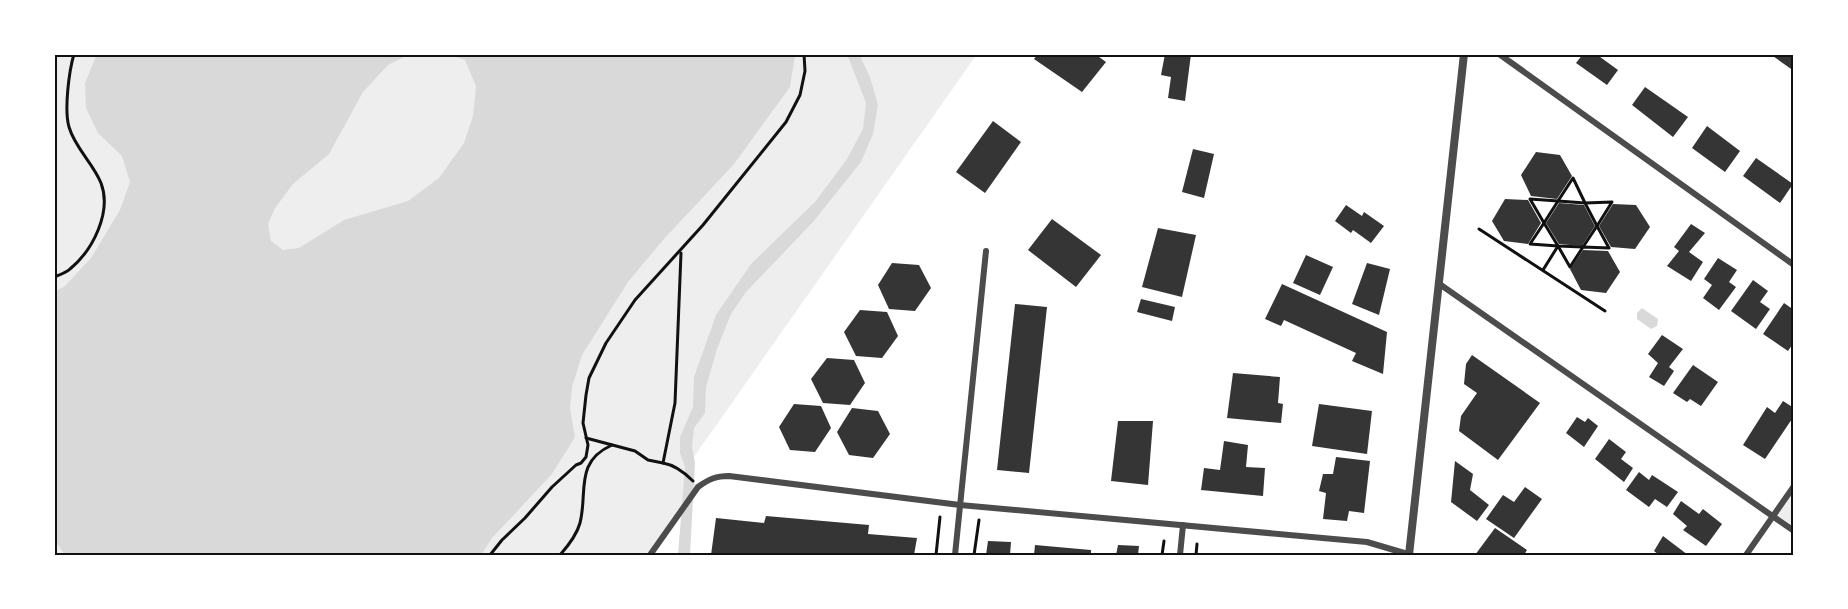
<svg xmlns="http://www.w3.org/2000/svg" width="1848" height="609" font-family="Overpass,sans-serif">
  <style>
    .green { fill: #eee }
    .water { fill: #d9d9d9 }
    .building { fill: #353535 }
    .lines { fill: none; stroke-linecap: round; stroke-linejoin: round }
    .path { stroke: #111; stroke-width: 3 }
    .minor { stroke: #4c4c4c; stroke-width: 6 }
    .tertiary { stroke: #4c4c4c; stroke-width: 8 }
    .neatline { fill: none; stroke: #111; stroke-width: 2 }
  </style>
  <rect width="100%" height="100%" fill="#fff"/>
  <!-- green -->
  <g class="green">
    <path d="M54 54H977L684 471 698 487 650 555H54Z"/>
    <path d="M1794 486V531L1774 516Z"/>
  </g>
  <!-- water -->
  <g class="water">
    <path d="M97 54H410L388 65 363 92 329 154 293 184 275 208 268 224 271 241 283 250 299 248 344 220 408 201 439 178 464 143 473 116 476 86 465 60 446 54 795 55 790 87 734 164 663 240 628 282 582 355 572 387 570 409 575 437 552 474 492 538 481 555H65L54 540V292L65 286 91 258 120 210 130 182 122 156 98 133 86 108 85 83Z"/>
    <path d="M847 54H859L870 77 878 105 873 134 861 162 813 222 746 292 731 314 717 349 706 387 705 413 694 428 692 447 695 463 690 555H678L685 467 680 453V437L693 407 694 377 716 315 751 264 815 202 847 159 863 129 866 103Z"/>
    <path d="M1642 308 1658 319 1657 326 1651 329 1637 319V313Z"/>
  </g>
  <!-- building -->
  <g class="building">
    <path d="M1038 54H1095L1106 62 1082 92 1034 59Z"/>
    <path d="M1165 54H1191L1185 101 1168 98 1171 77 1161 75Z"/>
    <path d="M1583 54H1596L1618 70 1607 85 1576 63Z"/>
    <path d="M1770 54H1794V71Z"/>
    <path d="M1645 87 1688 117 1673 137 1632 105Z"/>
    <path d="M993 121 1021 142 985 193 956 172Z"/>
    <path d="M1707 126 1740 151 1725 172 1692 148Z"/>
    <path d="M1193 149 1214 154 1204 198 1182 192Z"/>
    <path d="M1536 152 1560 155 1572 176 1557 199 1531 196 1521 175Z"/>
    <path d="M1756 158 1793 184 1780 203 1743 176Z"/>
    <path d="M1505 199 1528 200 1541 223 1528 244 1504 241 1492 221Z"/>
    <path d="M1559 203 1584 205 1595 226 1582 246 1559 244 1546 223Z"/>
    <path d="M1613 204 1636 205 1650 227 1635 249 1611 247 1599 226Z"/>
    <path d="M1346 205 1362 216 1364 212 1384 226 1371 243 1353 230 1351 233 1335 221Z"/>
    <path d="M1052 219 1101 255 1076 287 1028 250Z"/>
    <path d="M1691 224 1705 233 1689 252 1703 262 1691 281 1667 266 1679 251 1674 247Z"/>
    <path d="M1158 228 1196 235 1182 297 1142 287Z"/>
    <path d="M1583 250 1608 251 1620 272 1606 293 1581 290 1570 269Z"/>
    <path d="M1306 255 1333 267 1320 295 1293 283Z"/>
    <path d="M1718 258 1737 270 1729 282 1736 287 1719 310 1703 298 1712 285 1704 279Z"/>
    <path d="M892 263 919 265 931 288 915 311 889 309 878 285Z"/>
    <path d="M1367 263 1390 269 1379 315 1352 304Z"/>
    <path d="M1753 280 1768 291 1760 302 1770 309 1756 329 1731 311Z"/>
    <path d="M1282 284 1387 332 1383 374 1352 361 1356 353 1284 320 1281 326 1265 319Z"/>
    <path d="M1141 299 1175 307 1172 321 1137 312Z"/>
    <path d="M1784 303 1794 310V342L1788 351 1763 334Z"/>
    <path d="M1015 304 1047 307 1029 473 997 470Z"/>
    <path d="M860 310 887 312 898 336 882 358 856 356 844 332Z"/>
    <path d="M1662 335 1683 349 1669 367 1674 371 1664 386 1649 377 1658 363 1648 354Z"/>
    <path d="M1472 355 1540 403 1498 460 1459 431 1461 416 1477 393 1464 384 1466 364Z"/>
    <path d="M827 358 854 360 865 383 850 405 823 403 811 379Z"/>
    <path d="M1693 365 1718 382 1701 406 1690 399 1687 402 1673 393Z"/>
    <path d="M1233 373 1280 377 1278 403 1283 404 1281 423 1227 418Z"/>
    <path d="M1783 401 1794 408V416L1765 459 1743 445 1767 407 1775 413Z"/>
    <path d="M794 404 821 406 831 428 815 452 790 450 779 427Z"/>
    <path d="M1319 404 1372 411 1367 454 1312 446Z"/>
    <path d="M852 408 878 411 890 434 873 458 849 455 837 432Z"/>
    <path d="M1577 417 1585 422 1588 418 1598 426 1584 447 1566 433Z"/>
    <path d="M1118 421H1153L1148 485 1111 481Z"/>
    <path d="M1609 439 1626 452 1621 459 1633 468 1624 482 1595 459Z"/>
    <path d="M1224 441 1248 445 1246 467 1265 468 1263 496 1201 490 1204 468 1220 470Z"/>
    <path d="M1336 457 1370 461 1364 513 1349 511 1347 521 1323 519 1326 493 1319 491 1323 474H1333Z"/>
    <path d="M1455 461 1473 474 1470 490 1489 505 1477 521 1451 502Z"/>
    <path d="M1639 472 1649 480 1652 475 1678 492 1667 507 1655 499 1649 507 1626 490Z"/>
    <path d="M1525 487 1542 499 1514 538 1486 519 1503 495 1514 502Z"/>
    <path d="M1681 501 1699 514 1703 509 1722 524 1706 546 1683 530 1687 526 1673 514Z"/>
    <path d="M766 516 869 525 868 534 917 538 914 555H711L716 518 764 523Z"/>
    <path d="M1495 528 1527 550 1524 555H1475Z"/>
    <path d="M1663 536 1688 555H1659L1654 551Z"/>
    <path d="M988 541 1011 542 1010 555H986Z"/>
    <path d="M1035 545 1091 550V555H1034Z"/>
    <path d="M1118 545 1139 546 1138 555H1116Z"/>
  </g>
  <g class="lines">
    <!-- path -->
    <g class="path">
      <path d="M1573 178 1585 203 1612 202 1597 226 1609 248 1583 247 1570 267 1558 246 1530 244 1544 223 1530 199 1558 201Z"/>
      <path d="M1558 201 1585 203 1597 226 1583 247 1558 246 1544 223Z"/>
      <path d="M1479 229 1605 311"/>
      <path d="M681 253 675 403 663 463C675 465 684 472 693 481"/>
      <path d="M1543 270 1558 246"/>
      <path d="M54 277C59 275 66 273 70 269 93 250 112 212 101 183 93 163 75 148 69 127 64 110 69 71 74 54"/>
      <path d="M586 438 635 451 648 460 663 463"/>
      <path d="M490 555 502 540 525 518 552 487 576 465 581 463 586 457 588 445 583 423 586 395 589 378 606 343 635 300 703 225 786 122 800 95 805 71 804 54"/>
      <path d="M560 555C568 546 577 534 580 523 588 492 574 462 612 445"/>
      <path d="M936 555 940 517"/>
      <path d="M974 555 979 520"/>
      <path d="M1162 555 1164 541"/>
      <path d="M1196 555 1197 544"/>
    </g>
    <!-- minor -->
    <g class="minor">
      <path d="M1499 54 1794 265"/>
      <path d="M1438 283 1794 531"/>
      <path d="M650 555 698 487C709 479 716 476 729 476L960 505 1367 542 1411 555"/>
      <path d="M955 555 986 251"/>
      <path d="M1180 555 1183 525"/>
      <path d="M1746 555 1794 486"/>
    </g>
    <!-- tertiary -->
    <path class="tertiary" d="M1409 555 1464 54"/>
  </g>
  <!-- border -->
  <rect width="1848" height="609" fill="none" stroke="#ffffff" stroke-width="111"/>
  <rect x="56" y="56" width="1736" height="498" class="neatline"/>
</svg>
